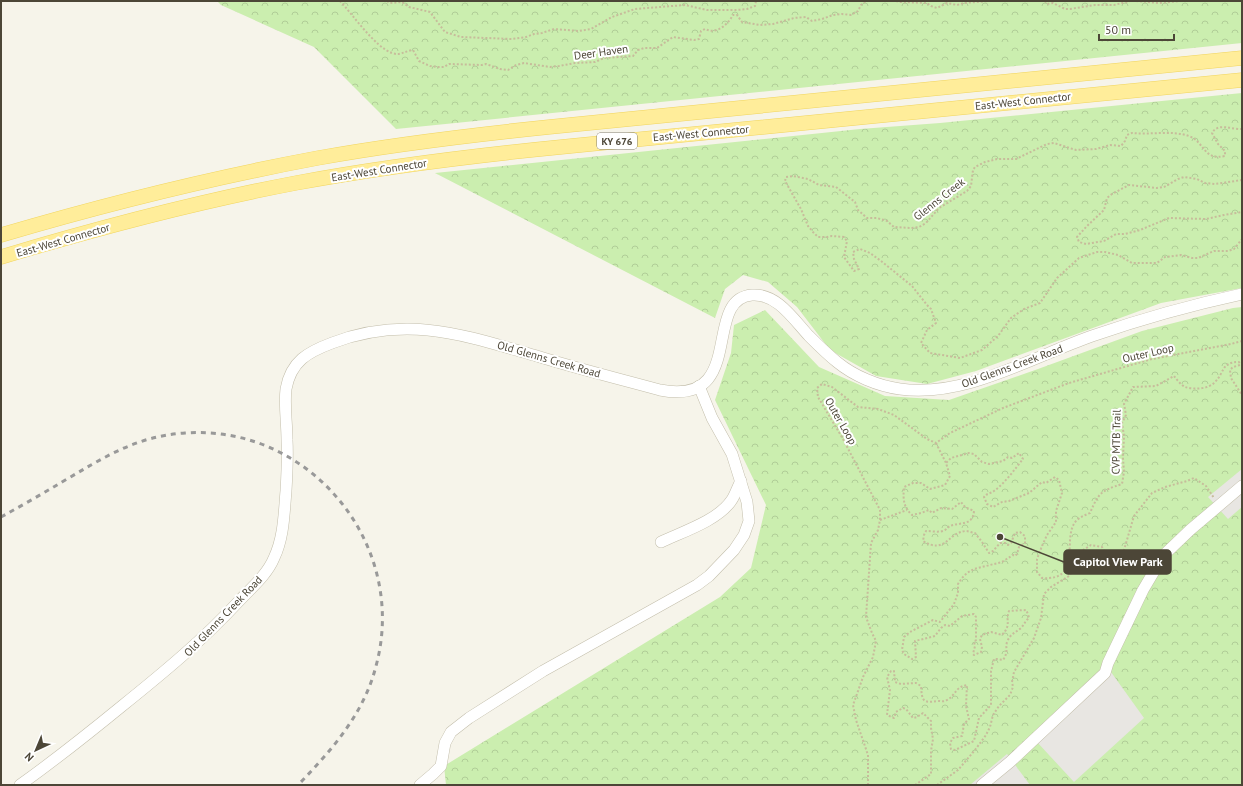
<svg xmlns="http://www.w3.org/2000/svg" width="1243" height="786" font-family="'PT Sans',sans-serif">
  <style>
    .park { fill: url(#park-crowns) }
    .parking { fill: #e8e6e2 }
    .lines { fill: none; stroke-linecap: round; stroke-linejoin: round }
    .minor-casing { stroke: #c3beab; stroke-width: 12 }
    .major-casing { stroke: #f1d55e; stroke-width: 15 }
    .path { stroke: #c7bc9b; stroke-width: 2; stroke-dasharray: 2 2; stroke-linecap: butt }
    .minor { stroke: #fff; stroke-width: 11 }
    .major { stroke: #ffed9a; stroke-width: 14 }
    .rail { stroke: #999; stroke-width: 3; stroke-dasharray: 5 5; stroke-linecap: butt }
    .labels { text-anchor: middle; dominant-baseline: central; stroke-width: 4; stroke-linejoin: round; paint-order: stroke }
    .shield { fill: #fff; stroke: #827e73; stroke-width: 1 }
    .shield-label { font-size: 10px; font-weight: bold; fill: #4c4637 }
    .street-label { font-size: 11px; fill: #4c4637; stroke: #fff }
    .leader { fill: none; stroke: #4c4637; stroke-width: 1.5 }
    .callout-dot { fill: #4c4637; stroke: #fff; stroke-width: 1.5 }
    .callout { fill: #4c4637; stroke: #4c4637; stroke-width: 1.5 }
    .callout-label { font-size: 12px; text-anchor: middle; font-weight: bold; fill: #fff }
  </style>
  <defs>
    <pattern id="park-crowns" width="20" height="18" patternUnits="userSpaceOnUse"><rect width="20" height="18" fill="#cbeeaf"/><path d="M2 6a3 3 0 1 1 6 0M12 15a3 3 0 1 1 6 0" fill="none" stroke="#b0cd97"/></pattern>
  </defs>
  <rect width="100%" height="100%" fill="#f6f4ea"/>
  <!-- park -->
  <g class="park">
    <path d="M217 1H1242V43L396 129 314 47 221 5Z"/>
    <path d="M1242 93V288L1161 303 976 371 927 384 876 376 830 350 797 307 768 282 743 275 725 289 715 318 435 173 860 129 940 123Z"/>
    <path d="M1242 307V785H446L444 766 720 597 751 568 766 505 715 400 731 353 734 325 765 310 819 367 885 396 949 400 1038 369 1142 331 1233 308Z"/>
  </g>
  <!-- parking -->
  <g class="parking">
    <path d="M1242 469V507L1228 519 1208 497Z"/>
    <path d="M1111 672 1144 718 1074 782 1037 742Z"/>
    <path d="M1007 754 1030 785H970Z"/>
  </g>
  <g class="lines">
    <!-- minor casing -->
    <g class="minor-casing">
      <g id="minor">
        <path d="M661 542C682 532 717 521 731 501 735 496 737 488 741 481"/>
        <path d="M20 785C55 760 89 733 122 706 163 673 203 640 239 601 251 588 267 575 274 558 284 537 284 513 286 491 287 474 288 457 287 440 287 423 284 405 286 389 291 361 308 352 332 343 409 314 466 336 540 357 579 369 620 379 660 390 748 407 701 299 752 295 777 293 794 320 809 336 818 345 827 354 837 362 854 376 878 386 900 389 965 398 1032 357 1092 336 1141 319 1191 305 1242 294"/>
        <path d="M420 785 433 774 441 766 445 743 451 732 469 718 543 671 697 585 709 576 734 550 744 535 749 521 747 502 732 454 712 418 699 386"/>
        <path d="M982 785 1010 762 1105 673 1108 663 1143 590 1159 563 1166 553 1190 530 1242 486"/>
      </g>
    </g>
    <!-- major casing -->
    <g class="major-casing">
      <g id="major">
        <path d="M1 235C106 204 211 178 318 158 395 144 472 135 549 127L1242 58"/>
        <path d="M1 257C98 228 196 202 296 183 387 166 479 155 571 146L1242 80"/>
      </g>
    </g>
    <!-- path -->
    <g class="path">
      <path d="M340 1C353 15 375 47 392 53 400 56 405 51 413 50L419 61 430 66 437 67H444L449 64 482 65 486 64 500 69 508 70 516 65 524 63 550 67 559 66 575 63 595 62 604 58 633 56 638 50 644 48H657L673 37 694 40 699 39 701 31 705 29C717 35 728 24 733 15H737L742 22 760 25 773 24 794 18 806 17 812 21 822 19 833 15 842 14 851 15 858 11 861 5 866 1"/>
      <path d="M387 1 390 3 402 2 409 7 430 12 445 32 461 37 512 39 526 37 534 34 542 33 554 29 579 31 591 29 612 17 635 9 685 5 707 10H737L747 9 755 6 756 1"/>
      <path d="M896 1 900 2 927 3 931 6 937 8 947 3 957 5 964 3 989 1"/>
      <path d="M1045 1 1047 4 1053 3 1065 9H1070L1095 5H1114L1130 1"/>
      <path d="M1136 1 1159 3 1181 1"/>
      <path d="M1242 129C1232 130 1218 122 1212 133L1218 144 1225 151V156C1203 161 1205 142 1189 136 1172 130 1150 135 1132 133L1127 135 1125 141 1121 146 1110 145 1096 149 1076 150 1054 143 1047 144 1016 159H997L985 162 975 167 973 170 971 186 967 191 939 208 926 223 919 227 911 228 894 227 887 221 877 218H867L858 210 855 202 836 187 819 185 808 179 793 176 786 177 785 181 801 209 808 226 813 232 818 237H827L832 236 844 237 847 241 844 257 854 271 859 269 854 259 853 252 860 249 870 253 881 261 912 286 927 305 931 309 936 323 927 330 921 343 930 353 960 358 982 350 998 336 1011 318 1024 309 1040 303 1057 278 1079 258 1097 252H1105L1118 255 1132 263H1157L1165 257 1181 255 1192 258H1198L1214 251H1228L1234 249 1242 239"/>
      <path d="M1242 180 1215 184 1205 183 1197 179 1184 177 1178 179 1164 187 1157 188 1129 185 1112 194 1107 198 1104 210 1086 227 1077 237 1079 242 1086 244 1104 241 1116 234H1125L1140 230 1169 218 1206 219 1224 215 1242 212"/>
      <path d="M936 443 946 463"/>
      <path d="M880 520 907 510"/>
      <path d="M868 785V755L856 720 853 705 863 677 873 657 876 641 872 633 866 617 871 543 878 530 880 520V510L843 439 818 397 817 388 822 384 832 387 858 407 878 409 894 415 927 439 936 443 950 433 1003 408 1069 383 1152 359 1231 344 1242 341"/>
      <path d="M915 785 931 774V751L933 739 931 728V721L923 713 917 717 913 718 906 709 903 708 896 712 894 718 887 715 890 690 887 677 891 671H894L895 682 901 684 916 683 921 686C922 702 923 703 938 701 941 701 944 702 947 700 956 695 955 687 967 685L966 706 969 719 964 724 962 736 953 738 950 743 951 749 955 750 974 741 979 718 991 705V671L994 659H997L1003 660C1009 651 1005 649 1007 642 1010 634 1015 633 1021 628 1024 625 1025 621 1029 618L1028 614 1026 610 1009 611C1005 622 1012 624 1002 635L991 632 982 635 980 639 982 647 981 652 974 655 973 654 975 646 974 642 976 640V617L974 614 962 616 950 626 945 625 941 628 935 636 915 641 916 657 912 659 904 654 902 650 904 637 910 632 933 620 940 622 954 604 958 593V584L962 578 967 573 974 569 1002 562 1013 555 1015 556 1017 554 1019 547 1025 543V536L1020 532 1015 533 1011 543 1008 545 1005 543H1000L993 551 989 553 982 542 975 533C972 533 969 531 966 531 948 532 946 555 923 541L924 535 926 531C932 531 940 533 945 530 947 529 948 527 950 526 960 522 973 526 974 511L965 507 961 502 952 509 941 508 932 513 929 510 921 513 912 515C903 507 903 498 904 487L913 483H921L930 489 945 485 950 476 946 463 951 458 969 453 974 454 982 462 989 464 1003 461 1008 457 1012 458 1019 453 1023 459C1015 469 1005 483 994 491 990 494 987 493 984 497L987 504 993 507 1002 502 1009 501 1029 493 1042 482 1046 483 1055 477 1059 480 1062 493 1056 511V522L1047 535 1042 546 1037 559V572L1042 578C1084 581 1061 538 1076 521 1080 517 1085 515 1090 513 1099 492 1101 491 1122 484L1124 472 1123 458 1124 436 1122 423 1126 415 1124 404 1133 387 1156 386 1174 376C1177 380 1181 385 1185 387 1194 390 1209 389 1215 382 1225 372 1221 362 1239 362L1240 365 1233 367 1230 370 1231 378 1242 395"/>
      <path d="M937 785 958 770 975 750 986 735 990 727 993 715 999 706 1010 695 1013 687 1012 682 1014 672 1034 638 1041 618 1044 594 1051 587 1069 576 1072 572 1075 561 1080 552 1091 545 1102 547 1112 564 1115 566 1121 563 1124 559V550L1134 516 1152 493 1165 487 1187 481 1194 478 1206 486 1214 498"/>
    </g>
    <!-- minor -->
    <use href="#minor" class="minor"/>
    <!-- major -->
    <use href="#major" class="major"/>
    <!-- rail -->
    <path class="rail" d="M1 517C21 506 42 494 62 482 103 458 136 436 185 433 310 424 409 545 376 666 364 714 331 751 298 785"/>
  </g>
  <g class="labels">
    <!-- shield labels -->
    <rect class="shield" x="597" y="133" width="40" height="16" rx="3"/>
    <g class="shield-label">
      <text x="617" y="141">KY 676</text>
    </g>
    <!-- street labels -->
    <g class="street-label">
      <text transform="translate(601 52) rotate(-8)">Deer Haven</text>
      <text transform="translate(1023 101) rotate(-6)">East-West Connector</text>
      <text transform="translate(701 133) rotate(-5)">East-West Connector</text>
      <text transform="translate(379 170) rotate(-9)">East-West Connector</text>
      <text transform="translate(939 199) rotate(-38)">Glenns Creek</text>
      <text transform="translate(63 240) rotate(-16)">East-West Connector</text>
      <text transform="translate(1148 353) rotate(-13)">Outer Loop</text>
      <text transform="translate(549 359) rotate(16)">Old Glenns Creek Road</text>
      <text transform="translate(1012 366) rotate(-20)">Old Glenns Creek Road</text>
      <text transform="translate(841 421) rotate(60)">Outer Loop</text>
      <text transform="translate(1116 442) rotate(-89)">CVP MTB Trail</text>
      <text transform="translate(223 616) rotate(-46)">Old Glenns Creek Road</text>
    </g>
  </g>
  <!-- callouts -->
  <path class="leader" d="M1000 537L1064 562"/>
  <circle class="callout-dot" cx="1000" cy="537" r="4"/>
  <rect class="callout" x="1064" y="550" width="107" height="24" rx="4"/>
  <g class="callout-label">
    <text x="1118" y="566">Capitol View Park</text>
  </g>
  <!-- border -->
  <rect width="1243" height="786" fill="none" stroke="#4c4637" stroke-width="4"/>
  <!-- north arrow -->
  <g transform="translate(36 750) rotate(224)" stroke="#ffffff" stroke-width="3" paint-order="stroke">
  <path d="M0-3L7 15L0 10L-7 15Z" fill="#4c4637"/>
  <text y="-6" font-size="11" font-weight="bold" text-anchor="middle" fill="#4c4637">N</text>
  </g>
  <!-- scale -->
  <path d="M1099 34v6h75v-6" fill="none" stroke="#4c4637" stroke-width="2"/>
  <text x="1105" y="34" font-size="12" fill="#4c4637" stroke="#ffffff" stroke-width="3" paint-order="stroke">50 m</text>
</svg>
